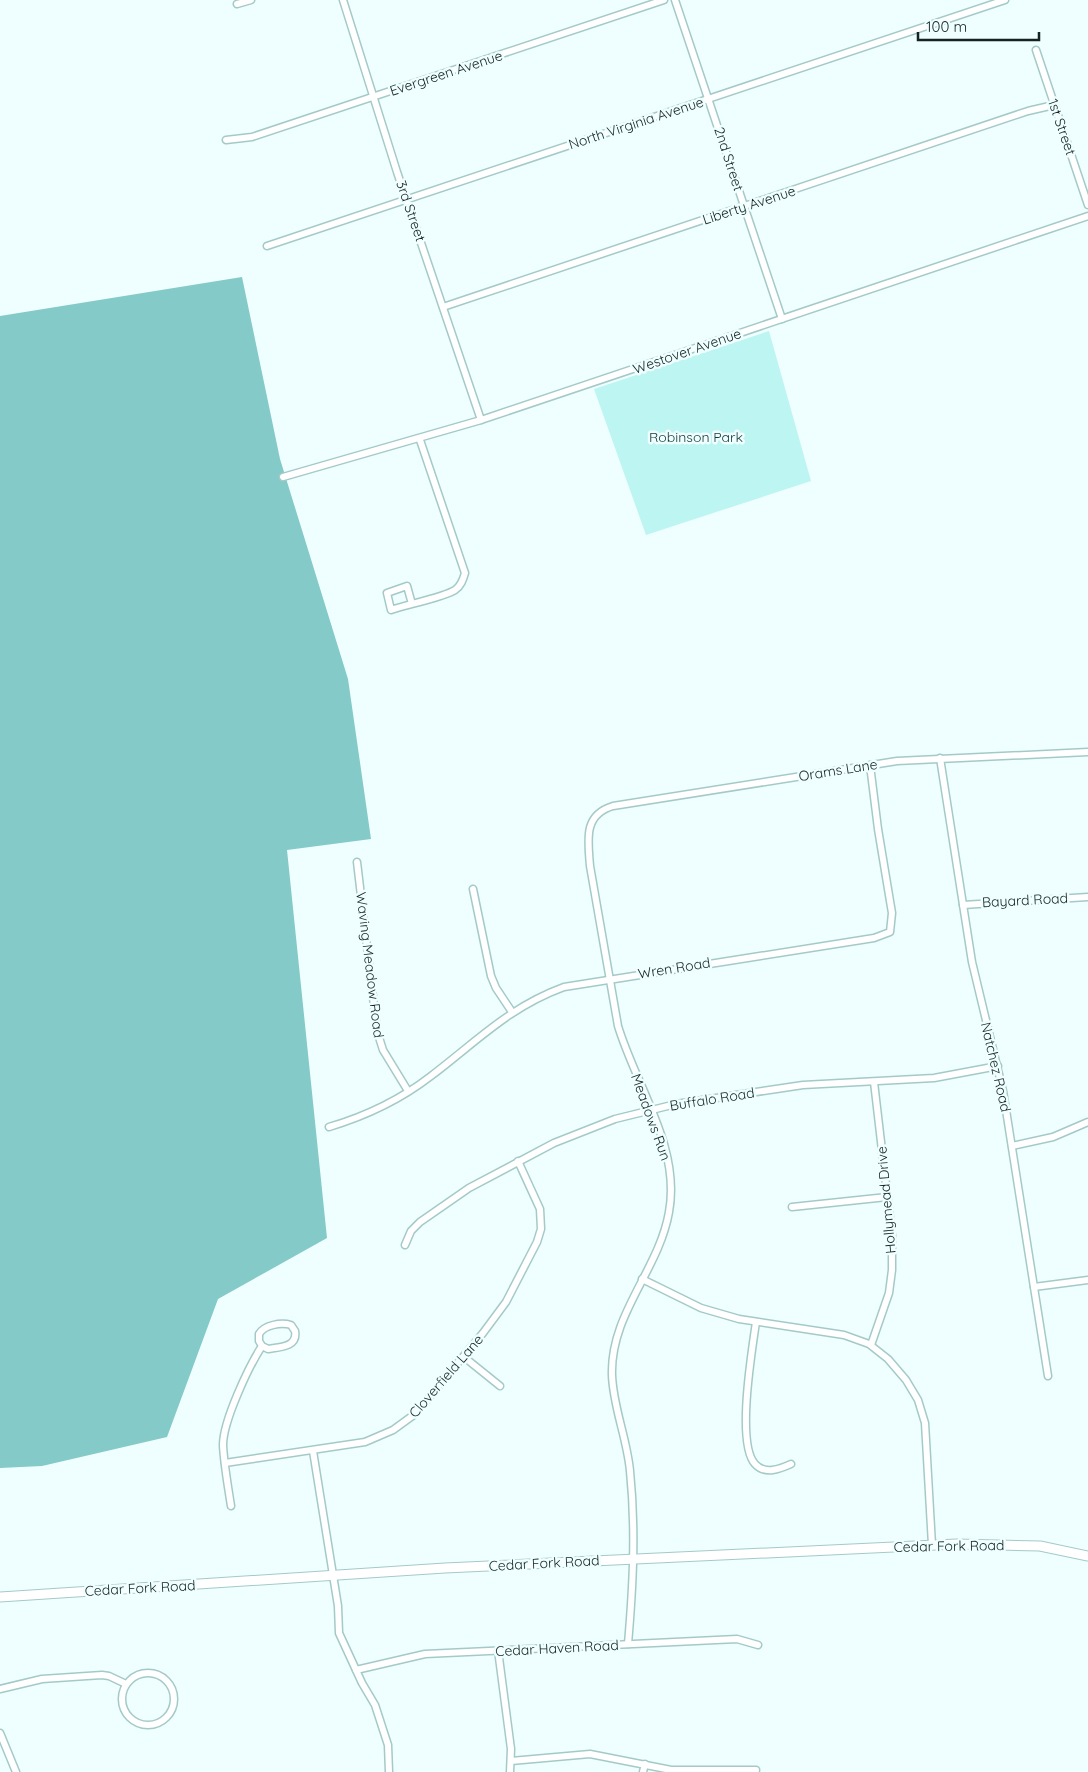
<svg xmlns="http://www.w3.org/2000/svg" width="1088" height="1772" font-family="Quicksand,sans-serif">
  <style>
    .green { fill: #bdf5f2 }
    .forest { fill: #83cac8 }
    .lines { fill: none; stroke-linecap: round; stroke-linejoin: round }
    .street-casing { stroke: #a4cac8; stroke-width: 9 }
    .secondary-casing { stroke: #a4cac8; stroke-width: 11 }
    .street { stroke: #fff; stroke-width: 6 }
    .secondary { stroke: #fff; stroke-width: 9 }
    .labels { text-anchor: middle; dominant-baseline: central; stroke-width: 5; stroke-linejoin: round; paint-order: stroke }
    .street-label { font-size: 14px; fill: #152423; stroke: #effefe }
    .park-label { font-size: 14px; fill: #153837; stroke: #effefe }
  </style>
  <rect width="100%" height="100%" fill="#effefe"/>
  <!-- green -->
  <path class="green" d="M769 331 811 481 646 535 594 389Z"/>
  <!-- forest -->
  <path class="forest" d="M242 277 280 459 348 679 371 839 287 850 327 1238 218 1299 167 1437 42 1466 0 1468V316Z"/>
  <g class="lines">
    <!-- street casing -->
    <g class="street-casing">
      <g id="street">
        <path d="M343 0 397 172 481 420"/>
        <path d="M675 0 782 319"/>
        <path d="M237 4 251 0"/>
        <path d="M1036 50 1088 205"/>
        <path d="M226 140 252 137 664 0"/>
        <path d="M267 246 1005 0"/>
        <path d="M443 307 1028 111 1054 105"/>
        <path d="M283 477 481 420 1088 216"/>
        <path d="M412 604 407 586 387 593 391 610C405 605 445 597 455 590 461 586 463 580 465 573L420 440"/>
        <path d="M940 758 972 962 1003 1091 1048 1376"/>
        <path d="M357 862 377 1031 383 1050 408 1091"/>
        <path d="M473 889 491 976 496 988 512 1012"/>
        <path d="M963 905 1088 897"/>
        <path d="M329 1127C366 1116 400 1100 431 1076 476 1042 509 1007 564 987L874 938 890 932 892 913 878 829 870 765"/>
        <path d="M1012 1146 1053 1137 1088 1122"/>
        <path d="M792 1207 887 1197"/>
        <path d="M405 1245 411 1231 420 1222 469 1188 554 1143 615 1119 676 1104 803 1085 934 1078 998 1066"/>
        <path d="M642 1279 701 1308 739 1319 844 1335 869 1344 888 1359 906 1380 918 1400 925 1423 932 1545"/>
        <path d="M1034 1287 1088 1280"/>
        <path d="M756 1322C752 1351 736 1443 755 1464 765 1475 780 1469 791 1464"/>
        <path d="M871 1345 889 1293 892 1270V1236L874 1082"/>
        <path d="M464 1357 500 1386"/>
        <path d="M313 1451 338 1606 339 1633 362 1683 375 1705 388 1745 389 1772"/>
        <path d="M225 1463 365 1442 393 1430 415 1414 483 1333 506 1302 537 1242 541 1229 540 1209 518 1161"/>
        <path d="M231 1506C228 1486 224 1465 223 1445 223 1421 249 1366 262 1346L259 1341V1334C264 1325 281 1322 291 1325L295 1331C298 1347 280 1347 268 1349L262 1346"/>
        <path d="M628 1644C633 1586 636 1530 630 1471 627 1438 613 1407 612 1375 610 1314 659 1270 669 1212 681 1147 636 1086 618 1026L590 866C588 840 583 815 613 806L897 761 1088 752"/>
        <path d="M498 1650 511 1749 510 1772"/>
        <path d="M356 1670 425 1654 737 1639 758 1645"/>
        <circle cx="148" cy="1699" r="26"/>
        <path d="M0 1689 42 1679 102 1675 109 1676 126 1684"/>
        <path d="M0 1733 16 1772"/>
        <path d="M511 1761 590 1754 671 1770H756"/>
        <path d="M643 1772 645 1764"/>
      </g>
    </g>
    <!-- secondary casing -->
    <g class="secondary-casing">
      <path id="secondary" d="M0 1597 445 1568 957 1544 1040 1546 1088 1556"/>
    </g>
    <!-- street -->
    <use href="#street" class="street"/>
    <!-- secondary -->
    <use href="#secondary" class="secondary"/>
  </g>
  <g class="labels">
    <!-- street labels -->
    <g class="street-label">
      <text transform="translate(446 73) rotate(-18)">Evergreen Avenue</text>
      <text transform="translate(636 123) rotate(-18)">North Virginia Avenue</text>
      <text transform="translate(1062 127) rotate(71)">1st Street</text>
      <text transform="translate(729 159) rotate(72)">2nd Street</text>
      <text transform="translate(749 205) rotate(-18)">Liberty Avenue</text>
      <text transform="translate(411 211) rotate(71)">3rd Street</text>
      <text transform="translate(687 351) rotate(-19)">Westover Avenue</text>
      <text transform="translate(838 770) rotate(-9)">Orams Lane</text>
      <text transform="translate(1025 900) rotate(-3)">Bayard Road</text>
      <text transform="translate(370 965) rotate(83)">Waving Meadow Road</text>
      <text transform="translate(674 968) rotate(-9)">Wren Road</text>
      <text transform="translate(996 1067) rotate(77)">Natchez Road</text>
      <text transform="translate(712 1099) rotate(-9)">Buffalo Road</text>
      <text transform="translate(651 1117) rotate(70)">Meadows Run</text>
      <text transform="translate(886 1200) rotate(-95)">Hollymead Drive</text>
      <text transform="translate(446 1376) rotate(-49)">Cloverfield Lane</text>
      <text transform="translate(949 1546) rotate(-1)">Cedar Fork Road</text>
      <text transform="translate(544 1563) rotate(-3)">Cedar Fork Road</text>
      <text transform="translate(140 1588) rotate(-3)">Cedar Fork Road</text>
      <text transform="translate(557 1648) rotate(-3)">Cedar Haven Road</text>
    </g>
    <!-- park labels -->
    <g class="park-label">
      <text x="696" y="437">Robinson Park</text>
    </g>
  </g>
  <!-- scale -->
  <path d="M918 32v8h121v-8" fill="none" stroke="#152423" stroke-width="2.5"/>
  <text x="926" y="32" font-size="15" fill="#152423" stroke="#effefe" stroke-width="4" paint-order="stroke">100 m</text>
</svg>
